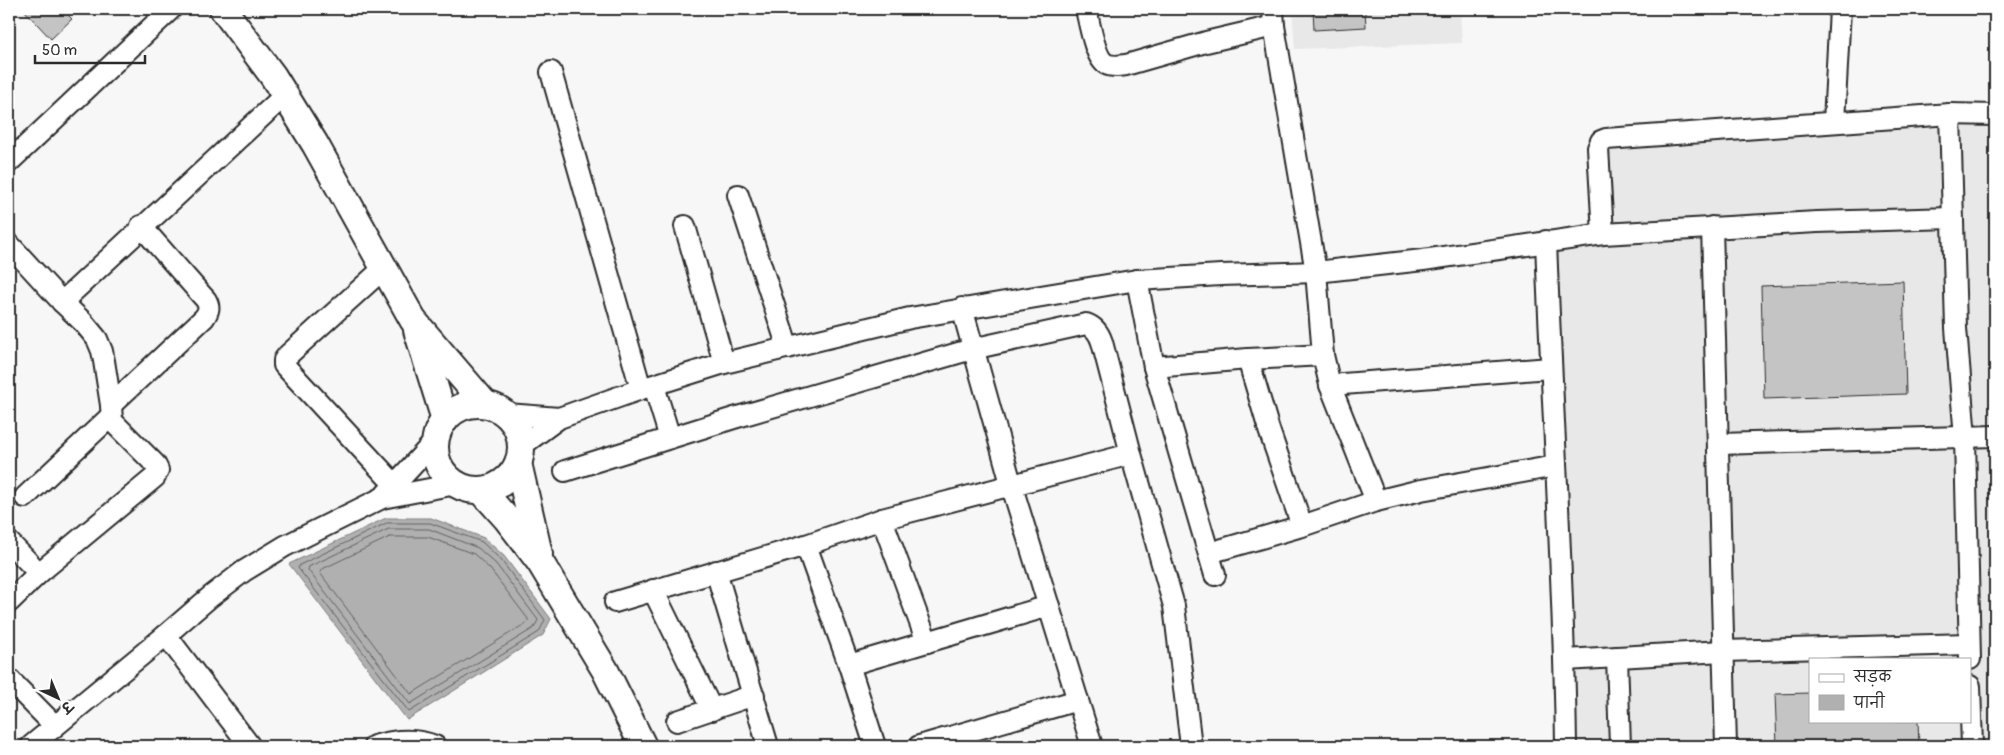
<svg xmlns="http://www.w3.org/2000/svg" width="2004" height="755" font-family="Pangolin,'Playpen Sans Deva',sans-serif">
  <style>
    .built { fill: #e8e8e8; fill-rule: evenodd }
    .water { fill: #b0b0b0; stroke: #7b7b7b }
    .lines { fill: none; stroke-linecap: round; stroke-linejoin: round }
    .shore { stroke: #606060; stroke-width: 1 }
    .building { fill: #c4c4c4; stroke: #2b2b2b }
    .minor-casing { stroke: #2b2b2b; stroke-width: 24 }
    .major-casing { stroke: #2b2b2b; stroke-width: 30 }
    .minor { stroke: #fff; stroke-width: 20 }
    .major { stroke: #fff; stroke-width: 26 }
  </style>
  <rect width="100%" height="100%" fill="#f7f7f7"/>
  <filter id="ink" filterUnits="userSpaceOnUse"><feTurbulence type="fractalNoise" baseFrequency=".02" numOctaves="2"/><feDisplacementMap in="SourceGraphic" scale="10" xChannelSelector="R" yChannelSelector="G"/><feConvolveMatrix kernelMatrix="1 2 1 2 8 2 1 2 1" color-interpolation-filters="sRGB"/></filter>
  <g filter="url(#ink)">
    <!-- built -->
    <g class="built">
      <path d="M1292 9H1460L1462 43 1295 49Z"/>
      <path d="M1995 117V746H1557L1540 260 1596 232 1595 137ZM1810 659H1970V721H1810Z"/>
    </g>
    <!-- water -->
    <path class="water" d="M386 518H431L484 538 504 556 551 619 543 635 407 720 289 564Z"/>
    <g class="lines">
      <!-- shore -->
      <g class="shore">
        <path d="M387 523H430L482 542 501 560 545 620 539 632 409 712 298 568 300 565Z"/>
        <path d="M389 529H429L478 548 496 564 538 620 534 628 410 704 308 570 309 567Z"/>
        <path d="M390 537H428L474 554 490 569 528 619V622L411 694 320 573 321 570Z"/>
      </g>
    </g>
    <!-- building -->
    <g class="building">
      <path d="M23 9H62L72 19 51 39Z"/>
      <path d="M1313 9H1365L1366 27 1314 30Z"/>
      <path d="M1903 281 1906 394 1764 399 1761 286Z"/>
      <path d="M1810 693V721H1918L1919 746H1777L1775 694Z"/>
    </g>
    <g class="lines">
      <!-- minor casing -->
      <g class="minor-casing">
        <g id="minor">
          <path d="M1086 9C1089 21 1095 58 1106 64 1112 67 1119 66 1126 65L1206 42 1274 26"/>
          <path d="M1273 9 1274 26 1316 272 1323 355 1330 385 1376 501"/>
          <path d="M551 72 641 389"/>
          <path d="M1950 114 1956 328 1965 438 1970 659"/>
          <path d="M1834 122 1840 9"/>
          <path d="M9 162 171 9"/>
          <path d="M738 195 788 348"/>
          <path d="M685 226 724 363"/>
          <path d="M1712 227 1726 746"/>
          <path d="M1603 234 1598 148 1601 141 1606 139 1950 114 1995 115"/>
          <path d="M1546 241C1552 410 1564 578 1566 746"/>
          <path d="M9 244 62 302 83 322 97 339 102 351 104 361 111 405 112 421 155 464 158 470 155 477 39 573 9 602"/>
          <path d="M384 268 288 355 284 360V365L395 485"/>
          <path d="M1137 280 1154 367 1215 575"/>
          <path d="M62 302 285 95"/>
          <path d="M962 308 1012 487 1092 746"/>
          <path d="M1248 359 1269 430 1302 526"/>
          <path d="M1154 367 1248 359 1323 355"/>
          <path d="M1330 385 1550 368"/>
          <path d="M654 386 670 438"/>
          <path d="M111 405 204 318C209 311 210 307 206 300L141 226"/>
          <path d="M507 414 559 418"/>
          <path d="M1719 444 1995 436"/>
          <path d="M521 446 559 418 641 389 724 363 910 318 1137 280 1221 275 1316 272 1423 260 1603 234 1817 222 1952 218"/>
          <path d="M565 471 734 418 972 349 1086 324C1095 327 1099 333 1102 342L1131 454 1174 606 1191 746"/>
          <path d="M386 494 435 441"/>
          <path d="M25 497 111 416"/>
          <path d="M882 519 927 642"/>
          <path d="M9 542 39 573"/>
          <path d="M806 545 849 665 875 746"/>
          <path d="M1209 553 1302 526 1376 501 1421 490 1556 466"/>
          <path d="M716 571 768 746"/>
          <path d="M653 590 712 710"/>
          <path d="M615 602 806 545 882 519 1131 454"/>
          <path d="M166 635 250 746"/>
          <path d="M1617 657 1620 746"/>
          <path d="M1565 660 1723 651 1969 644"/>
          <path d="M849 665 1049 606"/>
          <path d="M9 679 55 726"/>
          <path d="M1970 686 1972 746"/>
          <path d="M677 721 754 695"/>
          <path d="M31 746 166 635 210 597 244 571 285 546 382 498 456 484"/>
          <path d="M374 746C394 740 415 738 435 746"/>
          <path d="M919 746 1078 700"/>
        </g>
      </g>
      <!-- major casing -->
      <g class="major-casing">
        <g id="major">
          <path d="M223 9 273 76 315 144 413 320 485 404"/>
          <path d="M417 330 445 420"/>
          <circle cx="478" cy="447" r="43"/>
          <path d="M518 463 539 554"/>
          <path d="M481 490 507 519 540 562 605 670 643 746"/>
        </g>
      </g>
      <!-- minor -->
      <use href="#minor" class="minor"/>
      <!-- major -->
      <use href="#major" class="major"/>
    </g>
  </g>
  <!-- margin -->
  <rect width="2004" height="755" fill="none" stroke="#fff" stroke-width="30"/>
  <rect x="15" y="15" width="1974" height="725" fill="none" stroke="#2b2b2b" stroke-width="2" filter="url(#ink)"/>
  <!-- legend -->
  <rect x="1809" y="658" width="162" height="65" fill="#ffffff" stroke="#aaaaaa"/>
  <rect x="1819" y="674" width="25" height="8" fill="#ffffff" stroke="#aaaaaa"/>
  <text x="1854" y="682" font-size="15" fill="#2b2b2b">सड़क</text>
  <rect x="1819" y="695" width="25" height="15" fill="#b0b0b0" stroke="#aaaaaa"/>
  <text x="1854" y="708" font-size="15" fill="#2b2b2b">पानी</text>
  <!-- north arrow -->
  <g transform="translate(58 698) rotate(136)" stroke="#ffffff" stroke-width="4" paint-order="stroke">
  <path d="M0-4L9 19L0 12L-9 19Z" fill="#2b2b2b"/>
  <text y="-8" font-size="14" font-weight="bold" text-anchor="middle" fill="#2b2b2b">उ</text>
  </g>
  <!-- scale -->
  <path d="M35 55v8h110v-8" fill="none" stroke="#2b2b2b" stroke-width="2.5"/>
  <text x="42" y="55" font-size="15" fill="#2b2b2b" stroke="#ffffff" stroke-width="4" paint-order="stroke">50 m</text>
</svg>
